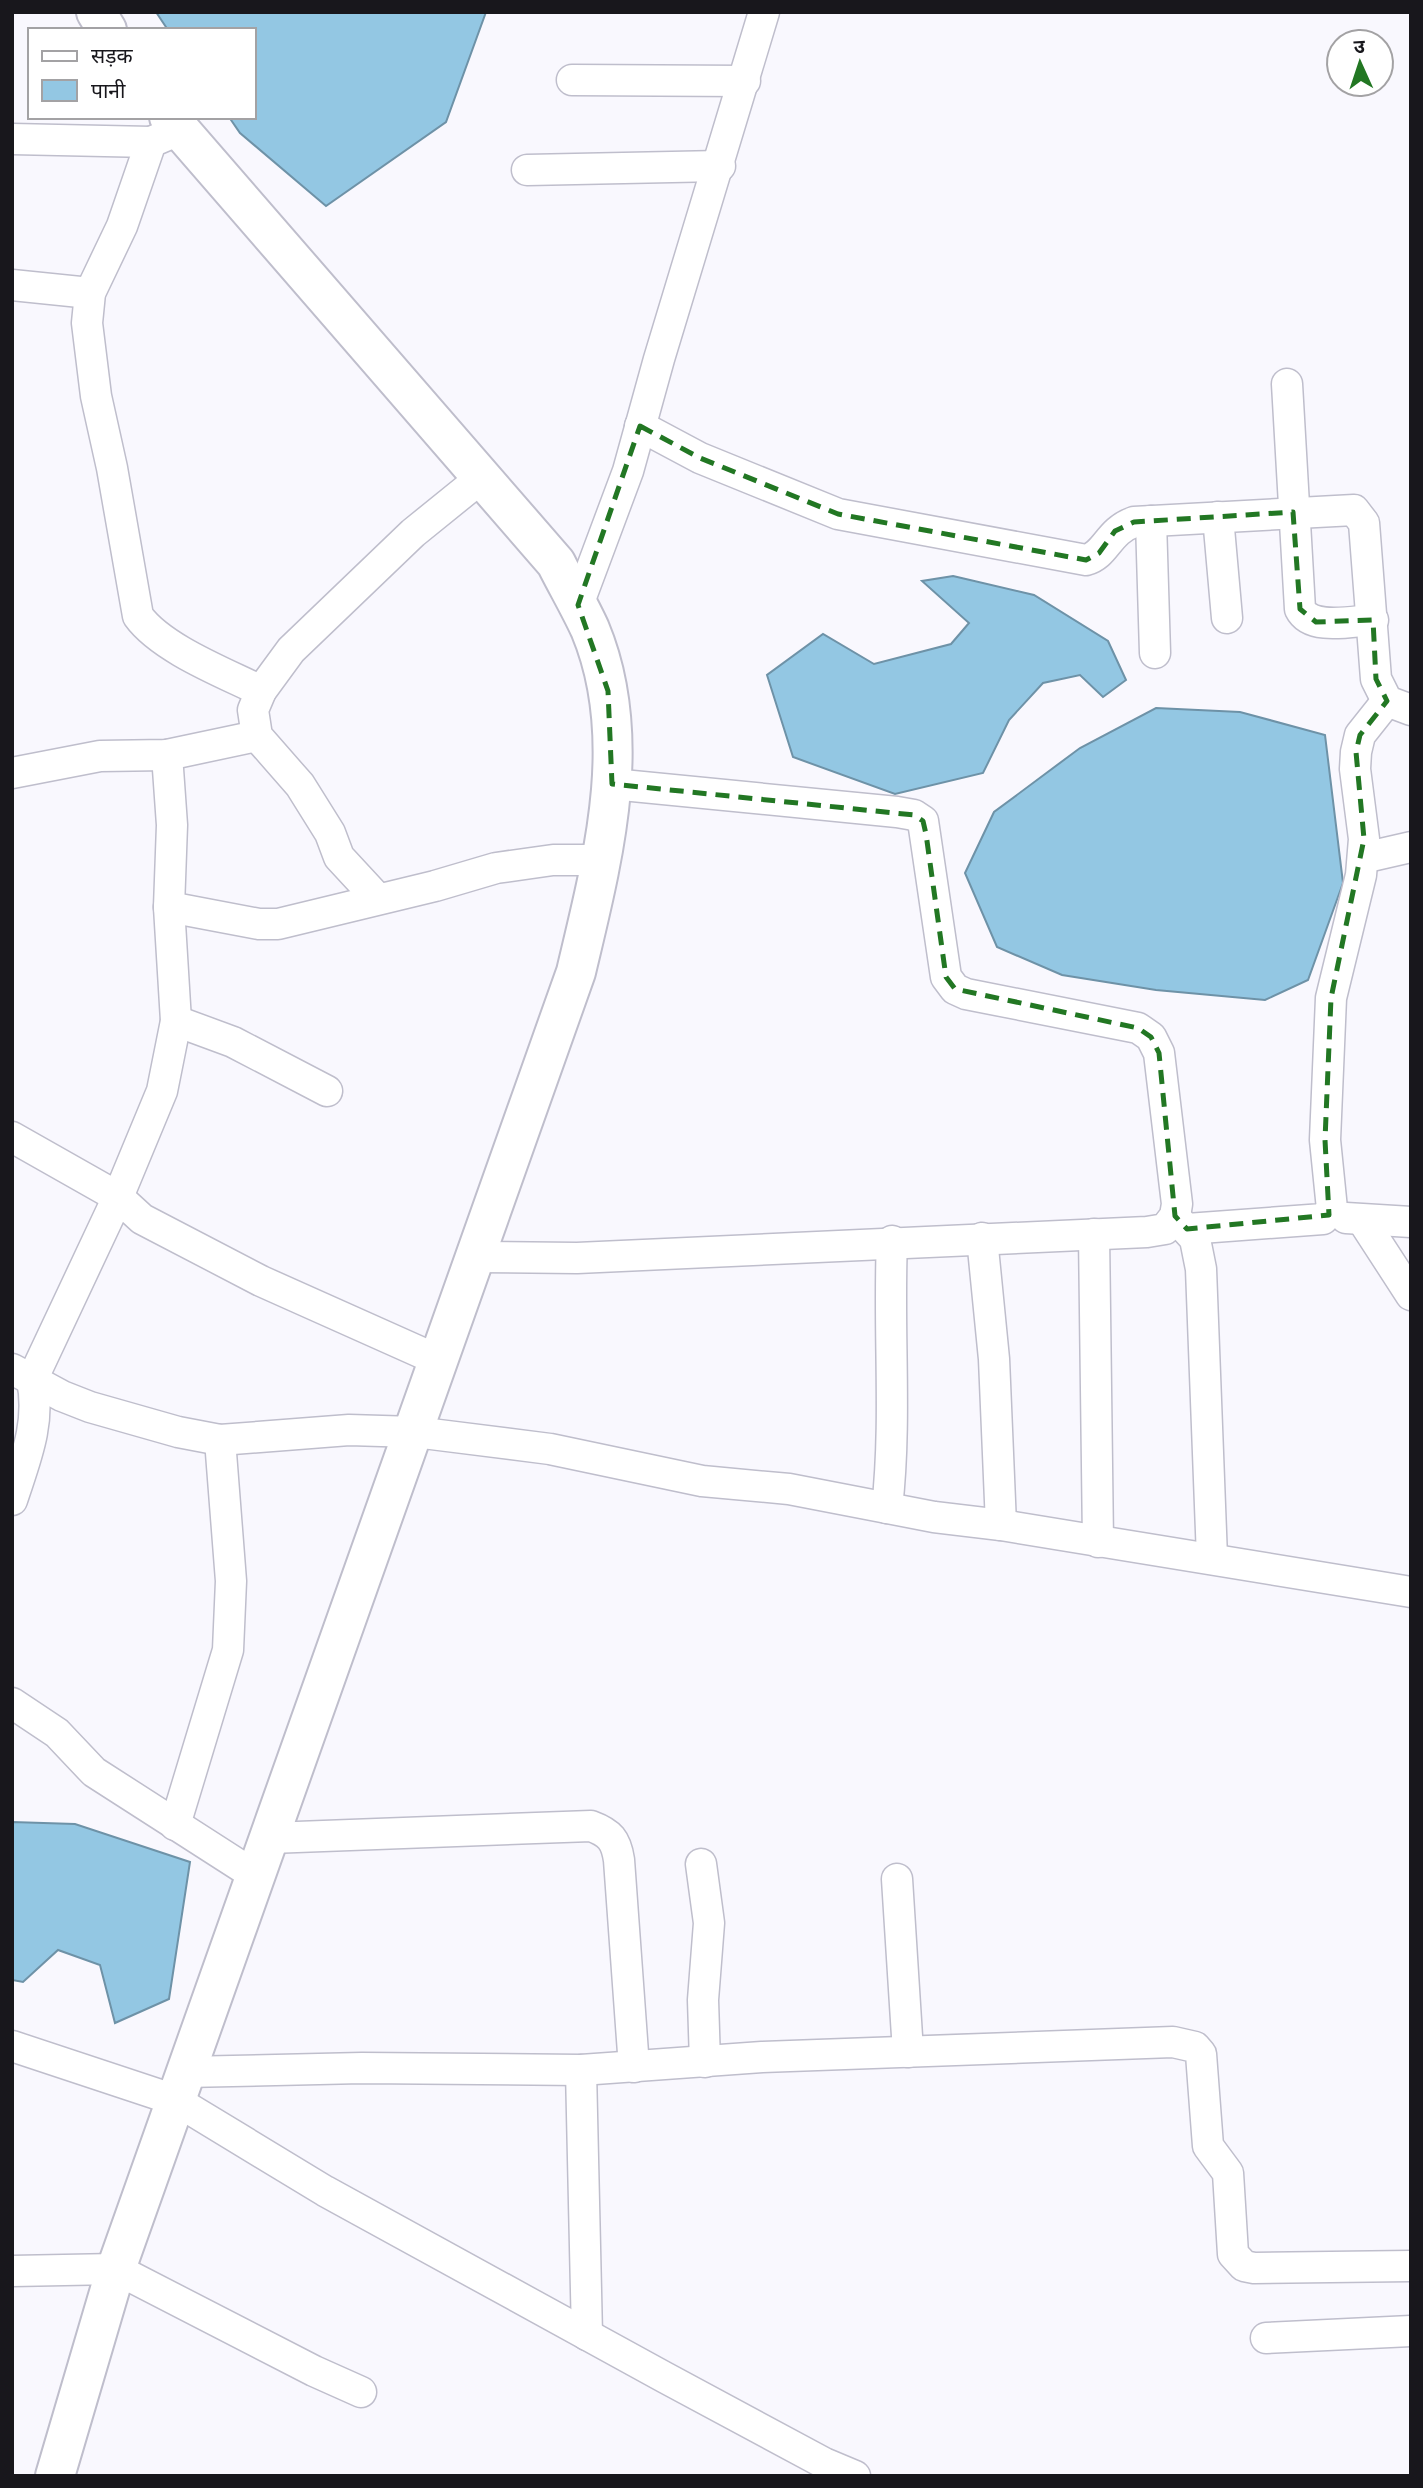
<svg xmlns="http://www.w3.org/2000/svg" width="1423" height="2488" font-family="'PT Sans','Noto Sans Devanagari',sans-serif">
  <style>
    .water { fill: #93c7e3; stroke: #6e92a7; stroke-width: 2 }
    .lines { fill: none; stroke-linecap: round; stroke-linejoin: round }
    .minor-casing { stroke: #bfbecc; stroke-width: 33 }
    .major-casing { stroke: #bfbecc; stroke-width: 42 }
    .minor { stroke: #fff; stroke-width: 30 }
    .major { stroke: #fff; stroke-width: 38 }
    .marked { fill: none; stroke: #227723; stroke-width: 5; stroke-dasharray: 14 9; stroke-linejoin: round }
  </style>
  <rect width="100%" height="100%" fill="#f9f8fe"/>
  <!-- water -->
  <g class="water">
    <path d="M156 12H486L446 122 326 206 240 133 229 117H254V30H168Z"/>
    <path d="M953 576 1034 595 1108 641 1126 680 1103 697 1080 675 1043 683 1009 720 983 773 895 794 793 757 767 675 823 634 874 664 951 644 969 623 922 581Z"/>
    <path d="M1156 708 1240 712 1325 735 1343 883 1308 980 1265 1000 1156 990 1062 975 997 947 965 873 994 812 1080 748Z"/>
    <path d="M12 1822 75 1824 190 1862 169 1999 115 2023 100 1965 58 1950 23 1982 12 1980Z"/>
  </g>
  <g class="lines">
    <!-- minor casing -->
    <g class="minor-casing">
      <g id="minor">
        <path d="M572 80 745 81"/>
        <path d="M179 130 151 142 122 226 90 293 87 323 96 396 112 468 138 616C162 649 225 673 261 691"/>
        <path d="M12 139 151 142"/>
        <path d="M527 170 720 166"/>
        <path d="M12 285 90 293"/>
        <path d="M1287 384 1300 609C1311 631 1352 621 1373 620"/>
        <path d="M640 426 700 458 838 514 1086 560C1106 555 1108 531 1134 522L1354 510 1364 523 1376 679 1387 701 1411 710"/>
        <path d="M1218 517 1227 618"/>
        <path d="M1151 521 1155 653"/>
        <path d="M578 605 628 471 659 359 764 12"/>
        <path d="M12 773 100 756 167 755 257 736"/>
        <path d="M1363 858 1411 847"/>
        <path d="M377 898 339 857 330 833 300 785 257 736 253 710 261 691 291 650 413 533 481 478"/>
        <path d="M169 907 259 924H278L435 886 496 868 553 860H603"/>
        <path d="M176 1021 233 1042 327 1091"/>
        <path d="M12 1137 118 1197 142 1219 261 1281 440 1361"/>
        <path d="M1175 1217 1195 1239 1201 1269 1212 1558"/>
        <path d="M1346 1218 1411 1222"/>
        <path d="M1363 1221 1411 1295"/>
        <path d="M1187 1229 1323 1219 1332 1209 1325 1140 1331 998 1361 875 1364 839 1355 769 1356 752 1360 735 1387 701"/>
        <path d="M1094 1234 1098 1542"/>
        <path d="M982 1238 994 1359 1001 1525"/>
        <path d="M476 1257 577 1258 1147 1232 1165 1229 1175 1216 1177 1204 1159 1053 1151 1037 1138 1028 966 994 955 989 946 977 923 821 914 815 897 812 612 784"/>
        <path d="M12 1369 62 1396 90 1407 178 1432 220 1440 349 1430 415 1432 550 1449 702 1481 789 1489 934 1517 1001 1525 1411 1592"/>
        <path d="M12 1500C25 1460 41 1423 32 1380L118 1197 162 1091 176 1021 169 907 172 825 167 755"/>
        <path d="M887 1508C897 1419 888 1330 892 1241"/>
        <path d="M12 1703 57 1733 94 1772 256 1876"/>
        <path d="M175 1825 228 1650 231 1581 220 1440"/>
        <path d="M270 1838 591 1826C610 1833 616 1840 619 1860L634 2067"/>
        <path d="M701 1864 709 1923 703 2000 705 2062"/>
        <path d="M897 1879 908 2052"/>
        <path d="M12 2046 175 2100 325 2191 664 2377 824 2463 855 2476"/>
        <path d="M581 2070 587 2335"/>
        <path d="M185 2072 362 2068 581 2070 762 2057 1173 2042 1195 2047 1201 2054 1208 2146 1228 2173 1233 2254 1244 2266 1254 2268 1411 2266"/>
        <path d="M12 2271 116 2269 314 2371 361 2392"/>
        <path d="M1266 2338 1411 2331"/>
      </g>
    </g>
    <!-- major casing -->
    <g class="major-casing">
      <g id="major">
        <path d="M96 12 107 30"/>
        <path d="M55 2476 116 2269 576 972C602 862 636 739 590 629 580 607 567 585 556 563L169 117"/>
      </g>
    </g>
    <!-- minor -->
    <use href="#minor" class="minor"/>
    <!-- major -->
    <use href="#major" class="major"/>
  </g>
  <!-- marked area -->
  <path class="marked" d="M640 426 700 458 838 514 1086 560 1099 553 1115 531 1134 522 1293 512 1300 609 1316 622 1373 620 1376 679 1387 701 1360 735 1356 752 1364 839 1331 998 1325 1140 1329 1215 1187 1229 1175 1216 1159 1053 1151 1037 1138 1028 955 989 946 977 926 834 923 821 914 815 612 784 608 691 578 605Z"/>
  <!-- border -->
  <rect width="1423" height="2488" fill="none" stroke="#18171c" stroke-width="28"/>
  <!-- legend -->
  <rect x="28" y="28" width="228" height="91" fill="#ffffff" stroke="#a3a2a4" stroke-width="2"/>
  <rect x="42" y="51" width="35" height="10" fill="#ffffff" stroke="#a3a2a4" stroke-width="2"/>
  <text x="91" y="63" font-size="21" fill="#18171c">सड़क</text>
  <rect x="42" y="80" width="35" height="21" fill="#93c7e3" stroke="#a3a2a4" stroke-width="2"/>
  <text x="91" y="98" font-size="21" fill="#18171c">पानी</text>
  <!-- north arrow -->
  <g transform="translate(1360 63) rotate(357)"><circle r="33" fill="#ffffff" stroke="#a3a2a4" stroke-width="2"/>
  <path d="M0-5L12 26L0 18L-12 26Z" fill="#227723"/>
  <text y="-10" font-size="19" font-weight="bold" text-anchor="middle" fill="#18171c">उ</text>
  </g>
</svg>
